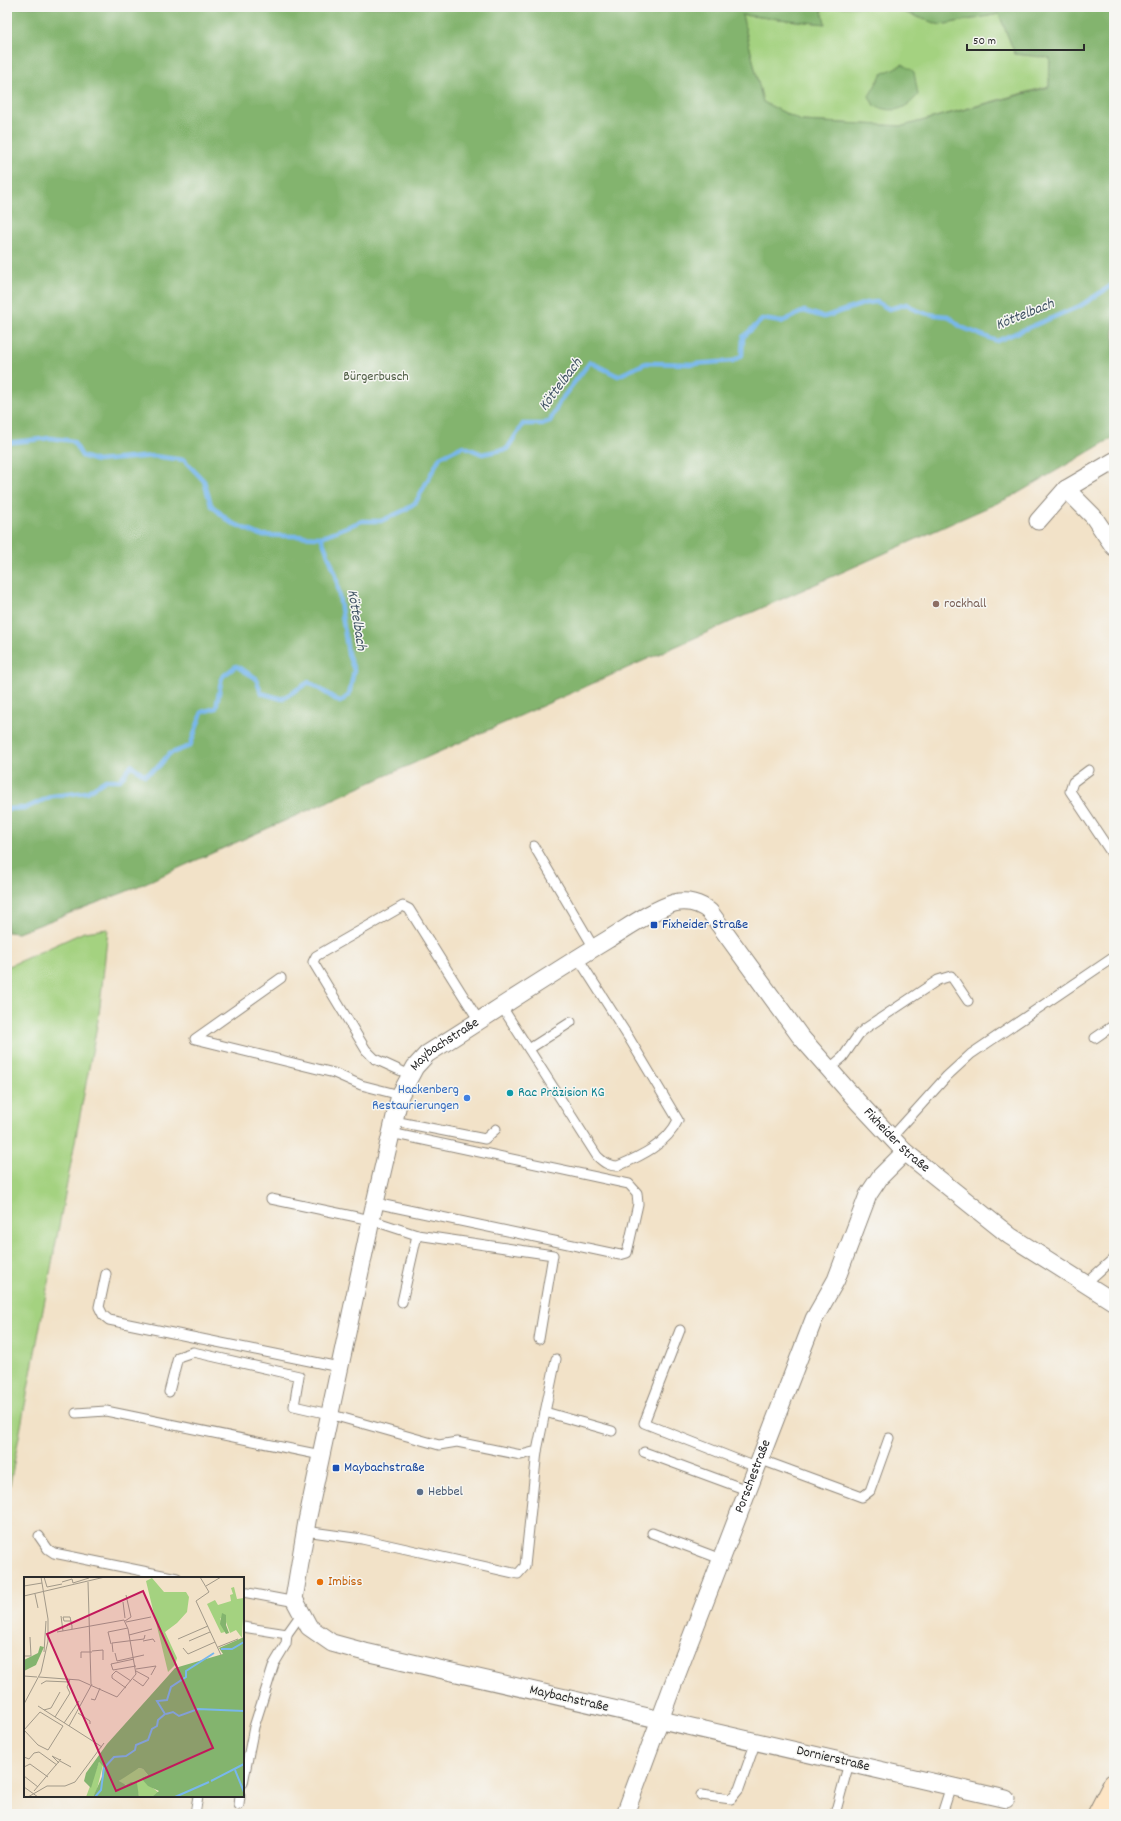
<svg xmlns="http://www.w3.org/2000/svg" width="1121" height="1821" font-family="Dekko,sans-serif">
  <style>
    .green { fill: #a4d280; stroke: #687e56 }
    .forest { fill: #83b46e; stroke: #57704c }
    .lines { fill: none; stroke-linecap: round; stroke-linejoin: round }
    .stream { stroke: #78b7ec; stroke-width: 4.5 }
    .lane-casing { stroke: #8e867a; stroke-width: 11 }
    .street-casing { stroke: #8e867a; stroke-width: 19 }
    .secondary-casing { stroke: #8e867a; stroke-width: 24 }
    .lane { stroke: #fff; stroke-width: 9 }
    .street { stroke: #fff; stroke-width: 17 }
    .secondary { stroke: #fde5c5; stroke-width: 22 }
    .education-dot { fill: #8d6e63; stroke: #f6f6f2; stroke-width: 1.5 }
    .transit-dot { fill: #1a4fb4; stroke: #f6f6f2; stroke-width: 1.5 }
    .culture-dot { fill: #0f9aa8; stroke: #f6f6f2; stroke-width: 1.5 }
    .shop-dot { fill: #3f7fe0; stroke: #f6f6f2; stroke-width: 1.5 }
    .service-dot { fill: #5c6f8a; stroke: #f6f6f2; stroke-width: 1.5 }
    .food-dot { fill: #e8710a; stroke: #f6f6f2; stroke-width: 1.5 }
    .labels { text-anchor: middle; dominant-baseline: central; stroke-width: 3; stroke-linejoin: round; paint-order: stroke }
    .park-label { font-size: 14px; fill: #4f5d44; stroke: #f6f6f2 }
    .education-label { font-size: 14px; fill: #785e54; stroke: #f6f6f2; text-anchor: start }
    .transit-label { font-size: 14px; fill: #164399; stroke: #f6f6f2; text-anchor: start }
    .street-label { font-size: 14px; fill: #2b2b2b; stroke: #f6f6f2 }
    .shop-label { font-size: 14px; fill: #366cbe; stroke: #f6f6f2; text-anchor: end }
    .culture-label { font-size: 14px; fill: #0d838f; stroke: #f6f6f2; text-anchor: start }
    .service-label { font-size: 14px; fill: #4e5e75; stroke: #f6f6f2; text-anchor: start }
    .food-label { font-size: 14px; fill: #c56008; stroke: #f6f6f2; text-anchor: start }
    .water-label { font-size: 15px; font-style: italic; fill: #425565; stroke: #f6f6f2 }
    .inset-river { fill: none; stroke: #78b7ec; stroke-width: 2 }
    .inset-road { fill: none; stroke: #a29989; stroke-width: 1 }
    .view { fill: #c2185b; fill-opacity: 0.15; stroke: #c2185b; stroke-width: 2 }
    .inset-edge { fill: none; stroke: #2b2b2b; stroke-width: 2 }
  </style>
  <rect width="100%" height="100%" fill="#f6f6f2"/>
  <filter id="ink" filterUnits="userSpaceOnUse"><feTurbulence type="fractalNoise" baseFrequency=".025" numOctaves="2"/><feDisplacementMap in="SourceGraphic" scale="8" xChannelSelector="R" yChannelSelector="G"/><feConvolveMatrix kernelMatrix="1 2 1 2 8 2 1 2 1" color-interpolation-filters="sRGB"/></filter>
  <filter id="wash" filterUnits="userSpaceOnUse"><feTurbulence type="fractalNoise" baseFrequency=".012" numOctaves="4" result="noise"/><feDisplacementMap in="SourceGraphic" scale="16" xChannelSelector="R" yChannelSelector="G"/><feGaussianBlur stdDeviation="0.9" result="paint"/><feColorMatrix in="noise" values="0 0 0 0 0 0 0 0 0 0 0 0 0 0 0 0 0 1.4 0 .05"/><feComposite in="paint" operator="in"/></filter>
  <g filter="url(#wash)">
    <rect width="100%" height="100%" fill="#f2e2c8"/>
    <!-- green -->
    <g class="green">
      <path d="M821 7H899L901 11 940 25 999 14 1015 54 1050 57 1049 86 903 126 801 121 763 102 742 15 825 24Z"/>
      <path d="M108 929 99 1015 7 1500V967L84 932Z"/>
    </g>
    <!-- forest -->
    <g class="forest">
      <path d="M7 7H821L825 24 742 15 763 102 801 121 903 126 1049 87 1050 58 1015 54 999 14 940 25 901 11 899 7H1114V437L1013 496 125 892 18 933 7 932Z"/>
      <path d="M903 64 914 72 918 95C904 111 894 113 874 106L869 96 882 74Z"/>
    </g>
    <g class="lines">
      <!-- stream -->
      <g class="stream">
        <path d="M7 443 50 438 73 441 82 456 97 461 153 456 184 460 204 481 211 505 230 522 260 535 321 537"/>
        <path d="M7 809 26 808 52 796 87 792 106 780H120L131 765 145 775 159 766 169 754 190 746 202 712 216 708 222 677 236 666 256 678 261 693 282 699 309 682 340 702 349 695 354 670 348 654 336 575 321 537 362 521H381L405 510 416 502 440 457 463 446 482 454 507 449 523 424H542L550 421 560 401 590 362 618 376 646 363 693 364 733 361 742 355 743 337 763 319 781 322 804 311 824 317 866 303 877 302 889 309 907 304C919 314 932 315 948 316L961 327 997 341 1080 306 1114 284"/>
      </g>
    </g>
  </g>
  <g filter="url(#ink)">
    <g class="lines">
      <!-- lane casing -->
      <g class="lane-casing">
        <g id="lane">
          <path d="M1089 770 1073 782 1070 791 1114 857"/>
          <path d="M534 846 594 948"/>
          <path d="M281 978 195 1039 334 1073 361 1085 400 1095"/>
          <path d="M502 1007 597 1156C604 1163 609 1166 618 1166 641 1156 667 1144 678 1120L629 1038 578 958"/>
          <path d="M1095 1038 1114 1025"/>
          <path d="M529 1049 571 1022"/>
          <path d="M829 1069 843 1057 859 1034 866 1028 938 980 951 976 968 1001"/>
          <path d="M410 1075 375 1059 366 1050 313 962 316 956 403 906 409 909 479 1021"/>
          <path d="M394 1121 485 1139 496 1129"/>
          <path d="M892 1137 947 1076 971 1054 1114 957"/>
          <path d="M271 1199 371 1220 417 1235 553 1255 539 1339"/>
          <path d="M375 1203 620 1255 627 1253 638 1204 637 1193 629 1184 391 1133"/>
          <path d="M106 1274 99 1307 103 1315 109 1320 339 1367"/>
          <path d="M1085 1284 1114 1258"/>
          <path d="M402 1302 417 1235"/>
          <path d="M680 1330 644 1423 756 1467"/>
          <path d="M169 1392 178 1357 193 1352 299 1376 294 1406 329 1414 439 1445 457 1442 521 1455 537 1451 556 1359"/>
          <path d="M545 1412 612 1431"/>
          <path d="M76 1413 106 1411 321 1455"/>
          <path d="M644 1452 747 1490"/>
          <path d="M759 1459 862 1497 870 1491 889 1438"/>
          <path d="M305 1531 362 1539 518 1574 525 1566 537 1451"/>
          <path d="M652 1533 721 1559"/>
          <path d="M39 1536 48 1549 54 1553 177 1578"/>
          <path d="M243 1592 296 1602"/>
          <path d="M243 1627 287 1634 302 1613"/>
          <path d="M243 1783 254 1727 274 1664 286 1644 287 1634"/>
          <path d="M701 1795 731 1799 739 1789 756 1741"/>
          <path d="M239 1805 240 1796"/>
          <path d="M195 1814 198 1796"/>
          <path d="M835 1814 849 1763"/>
          <path d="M942 1814 951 1786"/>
        </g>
      </g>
      <!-- street casing -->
      <g class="street-casing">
        <g id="street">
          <path d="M1066 489 1093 516 1114 547"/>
          <path d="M1038 521 1066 489 1114 461"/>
          <path id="s1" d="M1006 1799 365 1652 332 1643 309 1627 294 1599 307 1521 371 1220 400 1095 415 1067 427 1054C487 1016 546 977 607 940 627 928 652 910 674 903 687 900 700 903 710 912L800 1036 858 1102 905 1152 1010 1236 1114 1302"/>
          <path id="s2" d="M625 1814 672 1687 814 1319 836 1280 868 1195 880 1177 905 1152"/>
        </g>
      </g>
      <!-- secondary casing -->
      <g class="secondary-casing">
        <path id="secondary" d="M1099 1814 1114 1785"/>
      </g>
      <!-- lane -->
      <use href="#lane" class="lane"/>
      <!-- street -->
      <use href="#street" class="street"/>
      <!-- secondary -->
      <use href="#secondary" class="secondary"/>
    </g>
  </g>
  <!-- markers -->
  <circle class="education-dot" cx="936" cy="604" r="4"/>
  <g class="transit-dot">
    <rect x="650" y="921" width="8" height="8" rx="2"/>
    <rect x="332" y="1464" width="8" height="8" rx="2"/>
  </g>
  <circle class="culture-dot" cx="510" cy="1093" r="4"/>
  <circle class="shop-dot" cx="467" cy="1098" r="4"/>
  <circle class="service-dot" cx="420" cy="1492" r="4"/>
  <circle class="food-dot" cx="320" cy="1582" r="4"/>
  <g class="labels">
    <!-- park labels -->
    <g class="park-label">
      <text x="376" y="377">Bürgerbusch</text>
    </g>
    <!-- education labels -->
    <g class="education-label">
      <text x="944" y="604">rockhall</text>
    </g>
    <!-- transit labels -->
    <g class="transit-label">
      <text x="662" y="925">Fixheider Straße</text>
      <text x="344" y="1468">Maybachstraße</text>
    </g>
    <!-- street labels -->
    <g class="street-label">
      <text stroke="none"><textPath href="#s1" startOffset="1336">Maybachstraße</textPath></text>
      <text stroke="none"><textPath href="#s1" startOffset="1940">Fixheider Straße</textPath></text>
      <text stroke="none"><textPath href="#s2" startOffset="361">Porschestraße</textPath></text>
      <text transform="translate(569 1699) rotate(13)">Maybachstraße</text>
      <text transform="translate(833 1759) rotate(13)">Dornierstraße</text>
    </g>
    <!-- shop labels -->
    <g class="shop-label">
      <text x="459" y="1090">Hackenberg<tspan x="459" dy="16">Restaurierungen</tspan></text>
    </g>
    <!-- culture labels -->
    <g class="culture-label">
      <text x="518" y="1093">Rac Präzision KG</text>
    </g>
    <!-- service labels -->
    <g class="service-label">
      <text x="428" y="1492">Hebbel</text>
    </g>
    <!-- food labels -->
    <g class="food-label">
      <text x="328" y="1582">Imbiss</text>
    </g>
    <!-- water labels -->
    <g class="water-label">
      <text transform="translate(1025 315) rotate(-22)">Köttelbach</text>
      <text transform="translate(561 385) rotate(-53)">Köttelbach</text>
      <text transform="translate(356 620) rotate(81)">Köttelbach</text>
    </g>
  </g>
  <!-- overview -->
  <g transform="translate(24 1577)">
    <rect width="220" height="220" fill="#f2e2c8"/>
    <path d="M128 1 140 15H162L165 20 163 35 153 46 141 55 153 81 151 88 144 95 122 4ZM210 10 213 22 220 21 218 61 212 53 206 56 202 45 196 41 201 55 197 56 183 27 191 23 194 28 207 24 206 18 209 17 207 11ZM75 185 79 188 73 212 69 220H62ZM115 191 119 192 124 198 117 201 135 216 128 220H115L113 211 96 206 95 204 106 195Z" fill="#a4d280"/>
    <path d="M198 36 202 38V48L205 56 202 57 196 47ZM220 60V220H128L135 214 124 209 117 201 124 198 119 192 115 191 95 204 102 208 107 205 113 206 115 220H69L78 200 79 189 75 185 67 211 60 204 62 196 83 167 144 99 151 91 199 77 195 71ZM16 69 20 70 12 88 0 94V83L14 76Z" fill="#83b46e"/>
    <path class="inset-river" d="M197 72H208L220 65M142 137 149 135 155 139 174 132 220 134M211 193 220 215M187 204 220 187M71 220 77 213 80 191 90 180 102 179 111 173 112 168 124 163 128 152 133 149 134 143 141 137 133 124 143 123 147 110 162 100V94L190 76M151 220 185 205"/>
    <path class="inset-road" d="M20 0 23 10 38 7M176 0 185 15 172 24 197 78M38 5 48 2 49 6 65 1M64 5 67 107M0 9 18 6M182 9 197 0M11 17 14 31M0 19 81 0M99 25 101 41M37 39 39 54M47 44H40L39 40H46L48 49V52M101 44 107 40 102 18M102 45 127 40M105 58 128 52M154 62 184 49M119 64 129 62 131 65M165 64 186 55M87 67 84 55 104 51M194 70 214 62M159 71 164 77 191 65M68 74 79 73V83M20 75 22 44M89 75 88 66 120 62 121 58M91 76 93 84 120 78M0 79H7L6 60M57 81V75H68M110 82 87 87 89 93 112 89M112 92 132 89 127 98M0 99 13 100M15 100 55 103 93 120 112 97 104 52 100 43 33 55M109 102 119 109 125 101 112 94M17 107 22 104 45 105M102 111 88 101V98L92 94 107 104M67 122 71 123 76 111M0 127 17 95 24 64V42L17 0M14 129 78 170M20 133 27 131 36 115M54 136 66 144V147M31 140 46 116 43 110 46 102M40 146 55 124M45 149 68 107M0 153 14 168 24 173 39 149 16 135 0 153M0 180 5 182 10 176 15 175 33 188M36 184 47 190M35 186 28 179 36 183M0 190 6 187 24 200M0 199 14 210M0 210 14 220M10 214 37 182M4 220 23 209H41L51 205 80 166"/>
    <path class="view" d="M119 14 189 171 92 214 23 57Z"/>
    <rect width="220" height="220" class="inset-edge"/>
  </g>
  <!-- margin -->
  <rect width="1121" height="1821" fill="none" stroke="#f6f6f2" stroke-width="24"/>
  <!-- scale -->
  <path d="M967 44v6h117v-6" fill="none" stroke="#2b2b2b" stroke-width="2"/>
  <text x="973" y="44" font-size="12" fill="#2b2b2b" stroke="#f6f6f2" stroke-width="3" paint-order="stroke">50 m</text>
</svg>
